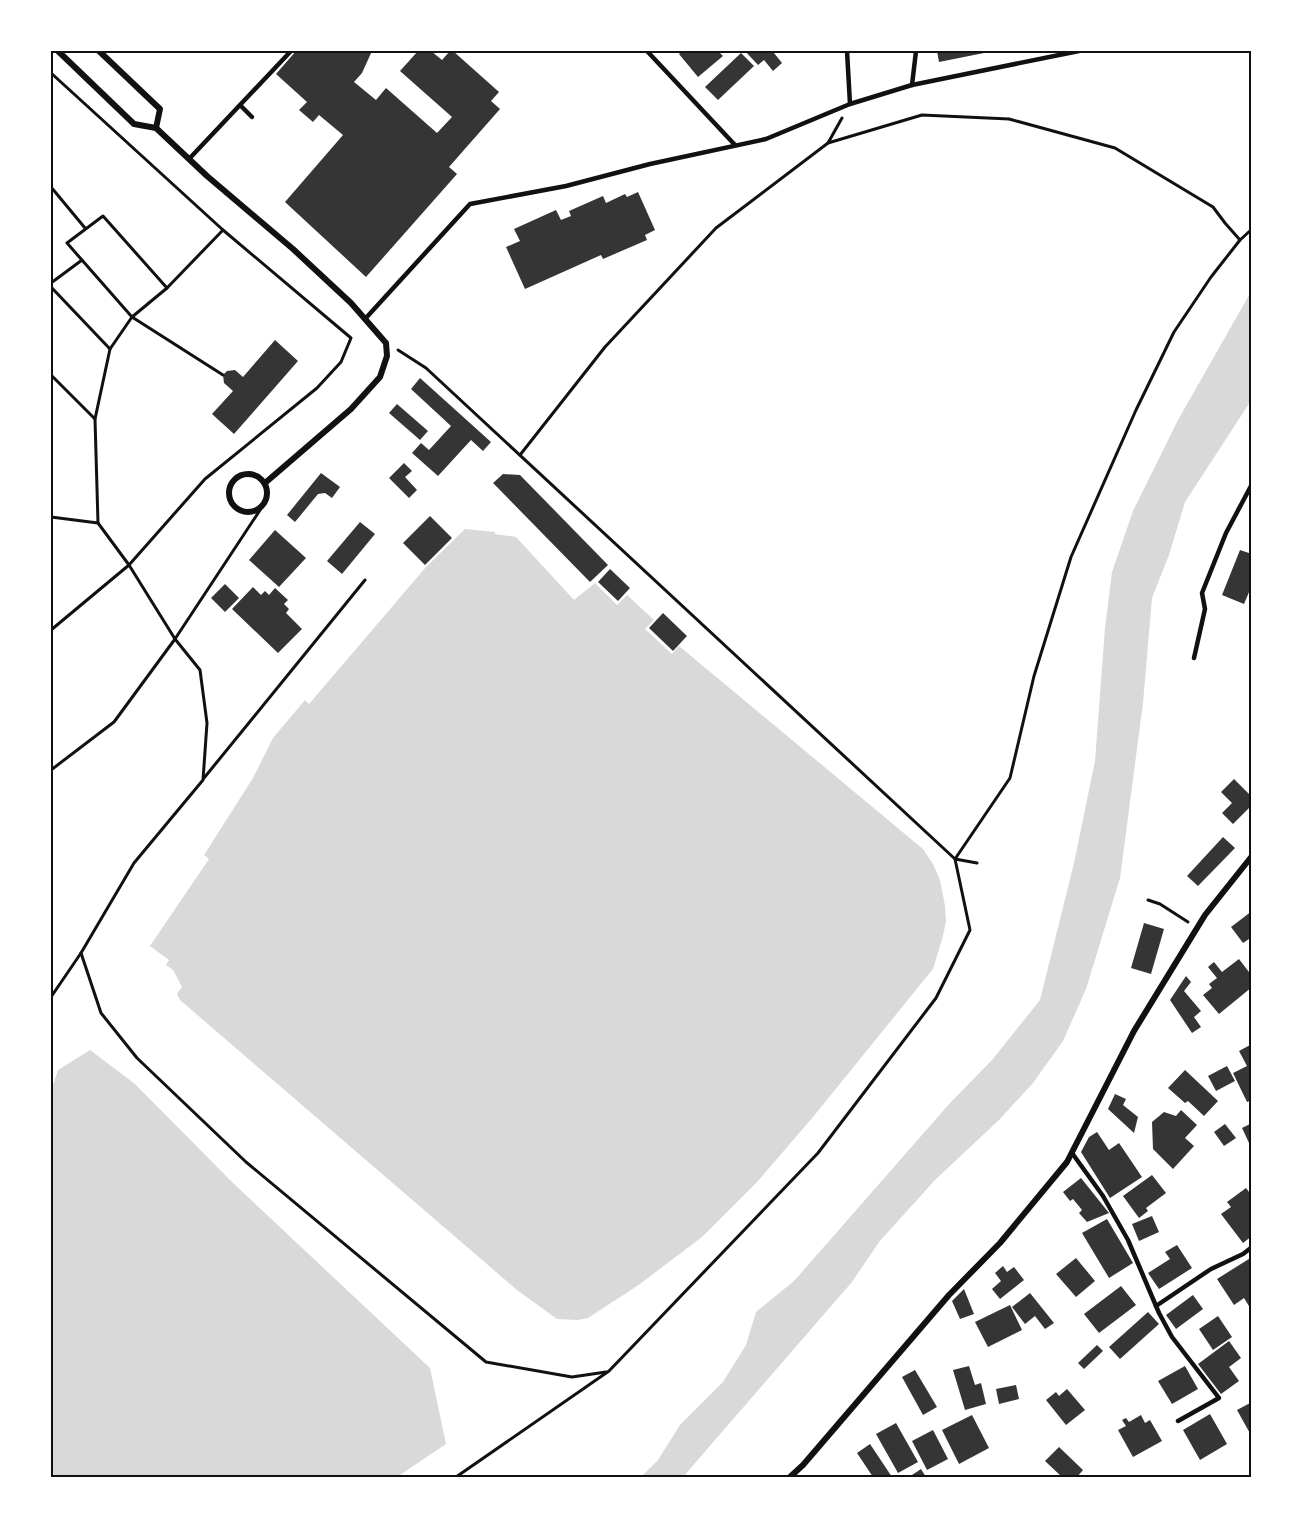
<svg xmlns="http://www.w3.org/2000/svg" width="1303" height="1528" font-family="Helvetica,sans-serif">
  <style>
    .water { fill: #d9d9d9 }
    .building { fill: #353535 }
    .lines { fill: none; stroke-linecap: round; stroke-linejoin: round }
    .path { stroke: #111; stroke-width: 3 }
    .service { stroke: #111; stroke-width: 4.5 }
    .minor { stroke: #111; stroke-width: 6 }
    .neatline { fill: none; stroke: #111; stroke-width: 2 }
  </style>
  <rect width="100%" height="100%" fill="#fff"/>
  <!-- water -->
  <g class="water">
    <path d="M1252 290V399L1185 502 1169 555 1152 598 1143 703 1120 878 1086 989 1063 1041 1033 1083 1000 1119 935 1180 879 1242 852 1282 683 1477H641L658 1460 680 1425 723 1382 746 1345 756 1312 794 1281 950 1103 992 1060 1040 1000 1074 863 1095 761 1105 628 1112 572 1133 511 1178 420Z"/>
    <path d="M465 529 495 532V534L516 537 574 600 595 583 617 605 627 595 654 620 645 629 672 654 679 646 923 849 933 864 940 880 945 906 946 921 943 936 933 969 813 1117 758 1181 702 1237 640 1284 588 1318 578 1320 557 1319 517 1290 216 1031 180 1000 177 994 182 987 173 970 166 965 169 960 150 946 209 859 204 855 253 778 273 738 305 700 309 704 426 567Z"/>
    <path d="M90 1050 135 1084 233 1183 430 1368 446 1444 397 1477H51V1091L58 1070Z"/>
  </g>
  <!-- building -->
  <g class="building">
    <path d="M296 51H372L362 73 354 82 376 100 386 88 437 133 452 117 400 71 418 51H431L442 60 450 51H453L499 92 491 101 500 109 449 167 457 174 366 277 285 202 343 135 319 115 313 122 299 110 307 102 276 74Z"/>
    <path d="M682 51H718L723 56 698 77 679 54Z"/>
    <path d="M745 51H776L774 53 782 63 773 71 764 60 758 65Z"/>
    <path d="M937 51H989V52L939 62Z"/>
    <path d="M741 53 754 66 718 100 705 87Z"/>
    <path d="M638 192 655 230 645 235 647 240 603 259 601 255 525 289 506 247 520 241 514 229 556 210 561 220 571 216 569 211 603 196 606 203 625 194 627 197Z"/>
    <path d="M275 340 298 361 234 434 212 414 233 391 224 383 223 375 227 371 235 370 243 377Z"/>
    <path d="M420 378 491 442 483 451 471 440 438 476 412 453 421 443 429 450 451 426 411 389Z"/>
    <path d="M397 404 428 431 420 440 389 413Z"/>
    <path d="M404 463 412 471 405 477 417 490 409 498 389 478Z"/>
    <path d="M321 473 340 487 332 498 325 493 318 494 295 522 287 515Z"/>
    <path d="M503 474 520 475 608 565 590 582 493 483Z"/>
    <path d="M430 516 452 538 425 565 403 543Z"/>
    <path d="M360 522 375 534 342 574 327 561Z"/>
    <path d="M275 530 306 558 279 587 249 560Z"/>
    <path d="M1240 550 1252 554V585L1244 604 1222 595Z"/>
    <path d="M610 569 630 588 618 601 598 582Z"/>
    <path d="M225 584 239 598 225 612 211 598Z"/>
    <path d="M253 587 261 595 265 591 269 595 275 588 288 600 284 604 289 609 286 613 302 629 278 653 232 609Z"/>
    <path d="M663 613 687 636 673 651 649 628Z"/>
    <path d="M1234 779 1252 797V805L1233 824 1222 813 1232 803 1221 792Z"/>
    <path d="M1223 837 1235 848 1198 886 1187 876Z"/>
    <path d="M1252 911V937L1243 943 1231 927Z"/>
    <path d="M1144 923 1164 929 1151 974 1131 968Z"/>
    <path d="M1239 959 1252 976V987L1219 1014 1203 995 1212 988 1209 984 1217 978 1208 967 1214 962 1222 972Z"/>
    <path d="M1186 976 1191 982 1184 991 1201 1011 1194 1017 1201 1027 1192 1033 1170 1000Z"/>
    <path d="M1252 1044V1070L1250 1071 1252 1076V1100L1247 1102 1233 1073 1247 1066 1239 1051Z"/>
    <path d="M1227 1066 1235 1081 1216 1091 1208 1076Z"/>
    <path d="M1185 1070 1218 1101 1204 1116 1188 1101 1185 1103 1168 1088Z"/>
    <path d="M1115 1094 1126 1099 1123 1105 1138 1117 1134 1133 1108 1109Z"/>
    <path d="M1181 1110 1197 1125 1185 1138 1194 1146 1173 1169 1153 1149 1152 1122 1164 1112 1176 1116Z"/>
    <path d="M1252 1123V1144L1250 1145 1242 1128Z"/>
    <path d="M1225 1124 1236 1138 1224 1146 1214 1132Z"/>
    <path d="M1097 1132 1109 1150 1119 1143 1142 1177 1110 1198 1081 1152 1089 1137Z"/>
    <path d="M1152 1175 1166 1193 1146 1208 1148 1211 1139 1218 1123 1196Z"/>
    <path d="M1081 1178 1109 1213 1087 1222 1079 1213 1082 1210 1073 1199 1070 1201 1063 1192Z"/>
    <path d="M1246 1188 1252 1196V1236L1243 1243 1221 1214 1231 1207 1227 1202Z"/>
    <path d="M1152 1216 1159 1232 1139 1241 1132 1224Z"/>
    <path d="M1107 1219 1133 1263 1109 1278 1082 1233Z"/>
    <path d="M1177 1245 1192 1268 1159 1289 1148 1273 1170 1259 1165 1252Z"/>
    <path d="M1252 1257V1311L1244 1298 1234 1305 1217 1279Z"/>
    <path d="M1076 1258 1095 1281 1076 1297 1056 1274Z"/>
    <path d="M1003 1266 1007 1272 1014 1267 1024 1280 1000 1299 992 1289 1001 1281 995 1273Z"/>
    <path d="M1121 1286 1136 1305 1099 1333 1084 1314Z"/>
    <path d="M964 1289 974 1314 960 1319 952 1301Z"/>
    <path d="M1030 1293 1054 1323 1045 1329 1035 1316 1025 1324 1012 1307Z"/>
    <path d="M1193 1295 1203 1309 1176 1329 1166 1315Z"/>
    <path d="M1010 1305 1022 1330 988 1347 975 1322Z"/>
    <path d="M1148 1312 1159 1324 1120 1359 1109 1347Z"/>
    <path d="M1218 1316 1232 1337 1213 1350 1199 1329Z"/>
    <path d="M1229 1341 1241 1358 1229 1367 1239 1381 1221 1394 1198 1364Z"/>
    <path d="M1097 1345 1103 1351 1084 1369 1078 1363Z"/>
    <path d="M969 1366 975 1385 981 1383 986 1404 965 1410 953 1370Z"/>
    <path d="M1185 1366 1198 1389 1172 1404 1158 1381Z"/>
    <path d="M915 1370 937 1407 923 1415 902 1377Z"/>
    <path d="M1016 1385 1019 1399 999 1404 996 1389Z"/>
    <path d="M1067 1389 1085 1410 1066 1425 1046 1400 1056 1392 1059 1396Z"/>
    <path d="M1252 1402V1437L1237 1410Z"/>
    <path d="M1210 1414 1227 1444 1200 1460 1183 1430Z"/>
    <path d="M972 1415 989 1448 959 1464 942 1430Z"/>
    <path d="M1141 1415 1145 1423 1150 1420 1162 1441 1133 1457 1118 1430 1126 1426 1122 1420 1126 1418 1129 1422Z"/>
    <path d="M896 1423 918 1462 898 1473 876 1434Z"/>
    <path d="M933 1430 948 1459 927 1470 912 1441Z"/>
    <path d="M870 1444 892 1477H873L857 1453Z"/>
    <path d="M1059 1447 1083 1470 1077 1477H1062L1045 1461Z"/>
    <path d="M921 1469 926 1477H909Z"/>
  </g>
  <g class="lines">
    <!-- path -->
    <g class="path">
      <path d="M51 73 223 230 351 338 341 362 317 388 205 479 129 565 98 523 95 419 51 375"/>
      <path d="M842 118 828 143 922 115 1009 119 1115 148 1213 207 1225 223 1240 240"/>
      <path d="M51 187 85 228"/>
      <path d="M103 216 167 288 132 317 67 243Z"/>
      <path d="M51 283 82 260"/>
      <path d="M51 287 110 349 95 419"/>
      <path d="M167 288 223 230"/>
      <path d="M110 349 132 317 223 375"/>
      <path d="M398 350 426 368 955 859 977 863"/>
      <path d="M520 455 605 347 716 228 828 143"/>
      <path d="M51 517 98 523"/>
      <path d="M51 630 129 565 175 639 200 670 207 723 203 780 134 863 81 953 51 997"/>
      <path d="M51 770 114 722 175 639 264 504"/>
      <path d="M204 778 365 580"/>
      <path d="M1148 900 1160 904 1188 922"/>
      <path d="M81 953 101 1013 137 1058 246 1162 486 1362 572 1377 606 1372"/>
      <path d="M456 1477 609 1371 818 1153 936 998 970 930 955 859 1010 778 1034 676 1071 557 1136 410 1174 332 1211 277 1240 240 1252 229"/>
    </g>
    <!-- service -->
    <g class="service">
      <path d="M647 51 735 145"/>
      <path d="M847 51 850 104"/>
      <path d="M912 85 1079 51"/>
      <path d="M241 106 252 117"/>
      <path d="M189 159 291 51"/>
      <path d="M365 319 470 204 566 186 650 164 766 139 850 104 912 85 916 51"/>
      <path d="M1194 658 1205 609 1202 593 1226 533 1252 484"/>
      <path d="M1072 1153 1103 1196 1128 1240 1159 1313 1172 1337 1219 1398 1178 1421"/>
      <path d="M1156 1306 1211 1269 1243 1254 1252 1247"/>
    </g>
    <!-- minor -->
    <g class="minor">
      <path d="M58 51 134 124 156 128 207 176 293 249 351 303 386 343 387 356 380 377 351 409 265 483"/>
      <path d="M99 51 160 109 156 128"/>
      <circle cx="248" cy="493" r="19"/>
      <path d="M790 1477 803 1465 949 1295 1000 1243 1067 1162 1134 1031 1205 915 1252 856"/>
    </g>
  </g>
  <!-- border -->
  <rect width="1303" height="1528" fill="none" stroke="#ffffff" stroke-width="105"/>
  <rect x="52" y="52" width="1198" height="1424" class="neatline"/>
</svg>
